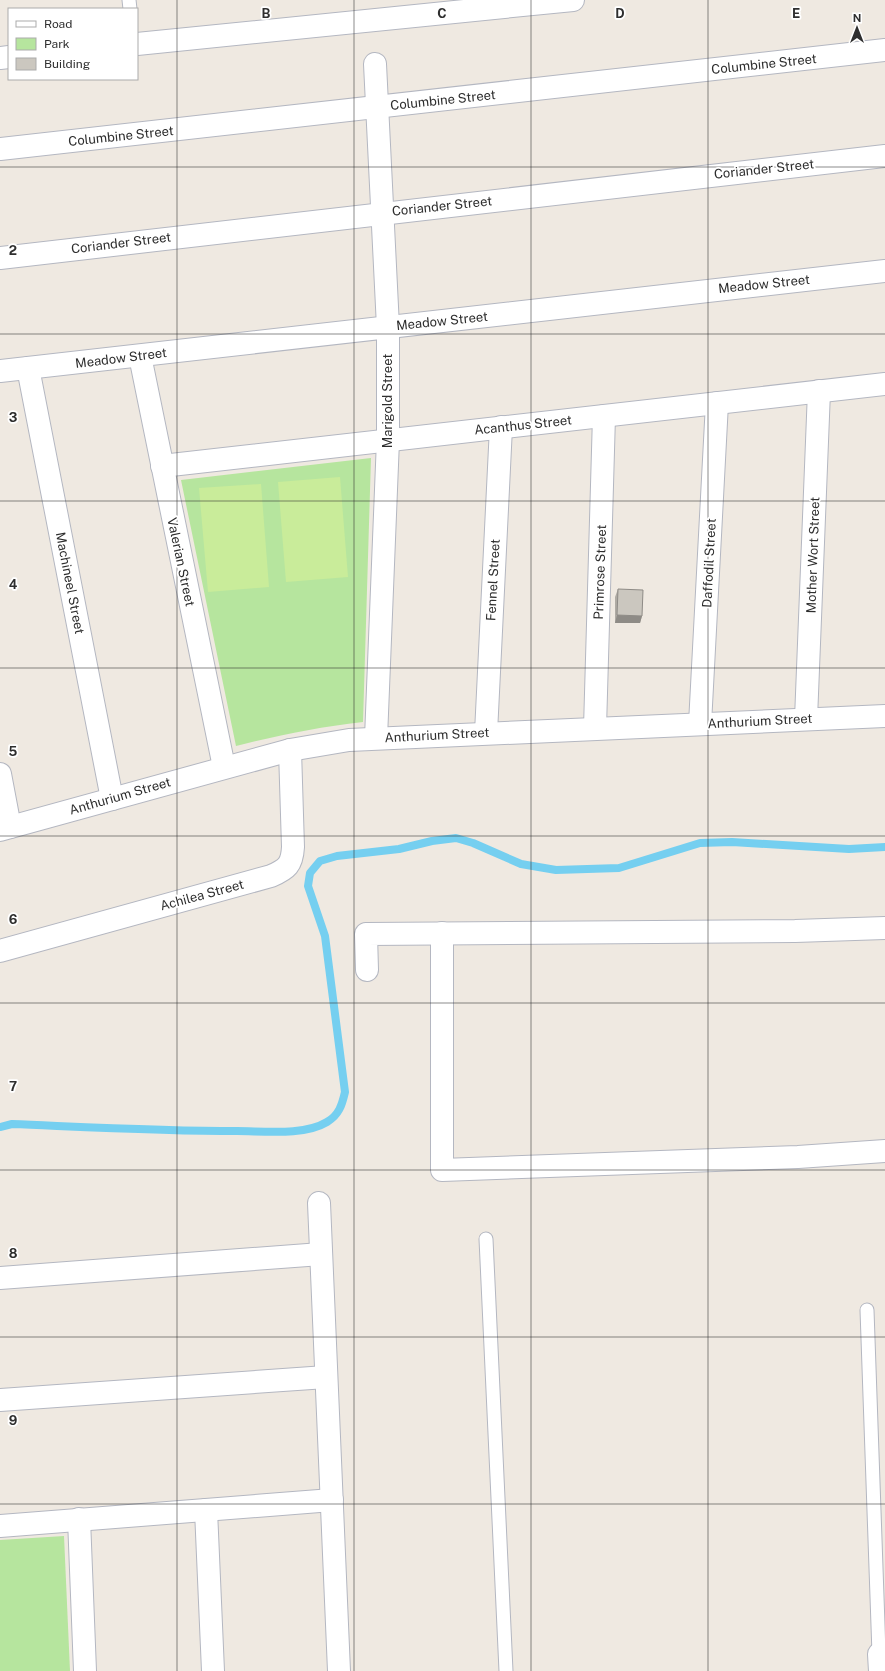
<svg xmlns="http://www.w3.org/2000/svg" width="885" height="1671" font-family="'Public Sans',sans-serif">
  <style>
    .park { fill: #b6e59e }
    .pitch { fill: #c9ec9a }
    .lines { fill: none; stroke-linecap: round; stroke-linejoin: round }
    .stream { stroke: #75cff0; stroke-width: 8 }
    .service-casing { stroke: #b4b7c1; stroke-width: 15 }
    .minor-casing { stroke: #b4b7c1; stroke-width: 24 }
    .service { stroke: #fff; stroke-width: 13 }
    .minor { stroke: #fff; stroke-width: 22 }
    .wall { fill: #afaba4 }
    .shaded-wall { fill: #8e8b86 }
    .building { fill: #cbc7bf; stroke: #8e8b86 }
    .grid { fill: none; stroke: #2e2e2e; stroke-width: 1; stroke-opacity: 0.55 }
    .labels { text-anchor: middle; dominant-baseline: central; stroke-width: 3.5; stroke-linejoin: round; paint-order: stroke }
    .street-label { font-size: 13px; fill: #2e2e2e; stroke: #fff }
    .grid-label { font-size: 13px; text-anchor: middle; font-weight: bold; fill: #2e2e2e; stroke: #fff; stroke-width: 3.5; stroke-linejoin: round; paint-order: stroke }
  </style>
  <rect width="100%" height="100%" fill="#efe9e1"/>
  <!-- park -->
  <g class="park">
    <path d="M371 458 363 722C318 727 280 735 236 746L181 480Z"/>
    <path d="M64 1536 70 1671H0V1540Z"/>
  </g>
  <!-- pitch -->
  <g class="pitch">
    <path d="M340 477 348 577 286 582 278 482Z"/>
    <path d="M261 484 269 587 208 592 199 488Z"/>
  </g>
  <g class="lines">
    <!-- stream -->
    <path class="stream" d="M0 1127 12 1124C87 1127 162 1131 237 1131 264 1131 304 1136 327 1122 339 1115 342 1105 345 1092L325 936 308 886 310 873 320 861 337 856 399 849 432 841 456 838 473 843 521 864 556 870 619 868 700 843 732 842 849 849 885 847"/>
    <!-- service casing -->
    <g class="service-casing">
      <g id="service">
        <path d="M129 0 130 9"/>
        <path d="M486 1239 506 1671"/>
        <path d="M867 1310 879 1654"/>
      </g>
    </g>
    <!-- minor casing -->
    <g class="minor-casing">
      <g id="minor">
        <path d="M137 44 573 0"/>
        <path d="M0 58 9 57"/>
        <path d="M375 64 388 327V440L376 738"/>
        <path d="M0 149 885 50"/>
        <path d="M0 258 885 156"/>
        <path d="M140 356 224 767"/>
        <path d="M28 368 112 799"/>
        <path d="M0 371 885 271"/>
        <path d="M162 466 885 384"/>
        <path d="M806 719 819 391"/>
        <path d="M700 724 717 403"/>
        <path d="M595 728 604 416"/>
        <path d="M486 733 501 427"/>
        <path d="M0 774 10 827"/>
        <path d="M0 830 290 750 349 740 885 716"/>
        <path d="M442 933V1170L798 1157 885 1151"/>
        <path d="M0 951 271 876C287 869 292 865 293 847L290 750"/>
        <path d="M367 970 366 934 795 931 885 928"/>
        <path d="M319 1203 339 1671"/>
        <path d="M0 1278 321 1254"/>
        <path d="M0 1400 326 1377"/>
        <path d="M206 1510 213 1671"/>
        <path d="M79 1519 85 1671"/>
        <path d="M0 1526 332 1500"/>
        <path d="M879 1654 880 1671"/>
      </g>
    </g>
    <!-- service -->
    <use href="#service" class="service"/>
    <!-- minor -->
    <use href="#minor" class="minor"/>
  </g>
  <!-- wall -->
  <path class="wall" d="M618 589 642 616 640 623H615V597Z"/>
  <!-- shaded-wall -->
  <path class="shaded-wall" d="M617 615 642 616 640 623H615Z"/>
  <!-- building -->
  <path class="building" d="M618 589 643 590 642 616 617 615Z"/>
  <!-- grid -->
  <path class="grid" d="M177 0V1671M354 0V1671M531 0V1671M708 0V1671M0 167H885M0 334H885M0 501H885M0 668H885M0 836H885M0 1003H885M0 1170H885M0 1337H885M0 1504H885"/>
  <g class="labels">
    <!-- street labels -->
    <g class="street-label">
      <text transform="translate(764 64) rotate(-6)">Columbine Street</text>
      <text transform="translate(443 100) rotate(-6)">Columbine Street</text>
      <text transform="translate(121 136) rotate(-6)">Columbine Street</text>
      <text transform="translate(764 169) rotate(-6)">Coriander Street</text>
      <text transform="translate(442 206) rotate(-6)">Coriander Street</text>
      <text transform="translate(121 243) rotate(-7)">Coriander Street</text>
      <text transform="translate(764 284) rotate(-6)">Meadow Street</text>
      <text transform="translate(442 321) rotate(-6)">Meadow Street</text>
      <text transform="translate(121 358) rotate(-7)">Meadow Street</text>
      <text transform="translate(387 401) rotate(-90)">Marigold Street</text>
      <text transform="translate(523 425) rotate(-6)">Acanthus Street</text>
      <text transform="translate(813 555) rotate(-88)">Mother Wort Street</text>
      <text transform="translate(181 562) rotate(78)">Valerian Street</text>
      <text transform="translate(709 563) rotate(-87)">Daffodil Street</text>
      <text transform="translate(600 572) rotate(-88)">Primrose Street</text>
      <text transform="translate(493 580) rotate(-87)">Fennel Street</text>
      <text transform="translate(70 583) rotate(79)">Machineel Street</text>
      <text transform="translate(760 721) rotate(-3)">Anthurium Street</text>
      <text transform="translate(437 735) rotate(-3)">Anthurium Street</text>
      <text transform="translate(120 796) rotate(-16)">Anthurium Street</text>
      <text transform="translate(202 895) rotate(-15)">Achilea Street</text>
    </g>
  </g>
  <g class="grid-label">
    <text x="266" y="18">B</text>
    <text x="442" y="18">C</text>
    <text x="620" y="18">D</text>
    <text x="796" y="18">E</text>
    <text x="13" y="255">2</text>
    <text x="13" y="422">3</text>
    <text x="13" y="589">4</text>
    <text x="13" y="756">5</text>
    <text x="13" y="924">6</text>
    <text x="13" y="1091">7</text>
    <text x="13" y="1258">8</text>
    <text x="13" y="1425">9</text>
  </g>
  <!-- legend -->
  <rect x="8" y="8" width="130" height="72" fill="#ffffff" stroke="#ababab"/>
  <rect x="16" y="21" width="20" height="6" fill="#ffffff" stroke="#ababab"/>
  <text x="44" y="28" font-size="12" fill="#2e2e2e">Road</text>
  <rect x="16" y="38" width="20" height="12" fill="#b6e59e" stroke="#ababab"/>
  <text x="44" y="48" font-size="12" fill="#2e2e2e">Park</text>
  <rect x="16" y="58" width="20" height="12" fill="#cbc7bf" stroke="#ababab"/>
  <text x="44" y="68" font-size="12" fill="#2e2e2e">Building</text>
  <!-- north arrow -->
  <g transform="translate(857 28)" stroke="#ffffff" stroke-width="3" paint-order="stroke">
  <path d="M0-3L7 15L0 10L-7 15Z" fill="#2e2e2e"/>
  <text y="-6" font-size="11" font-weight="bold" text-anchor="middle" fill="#2e2e2e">N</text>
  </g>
</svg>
